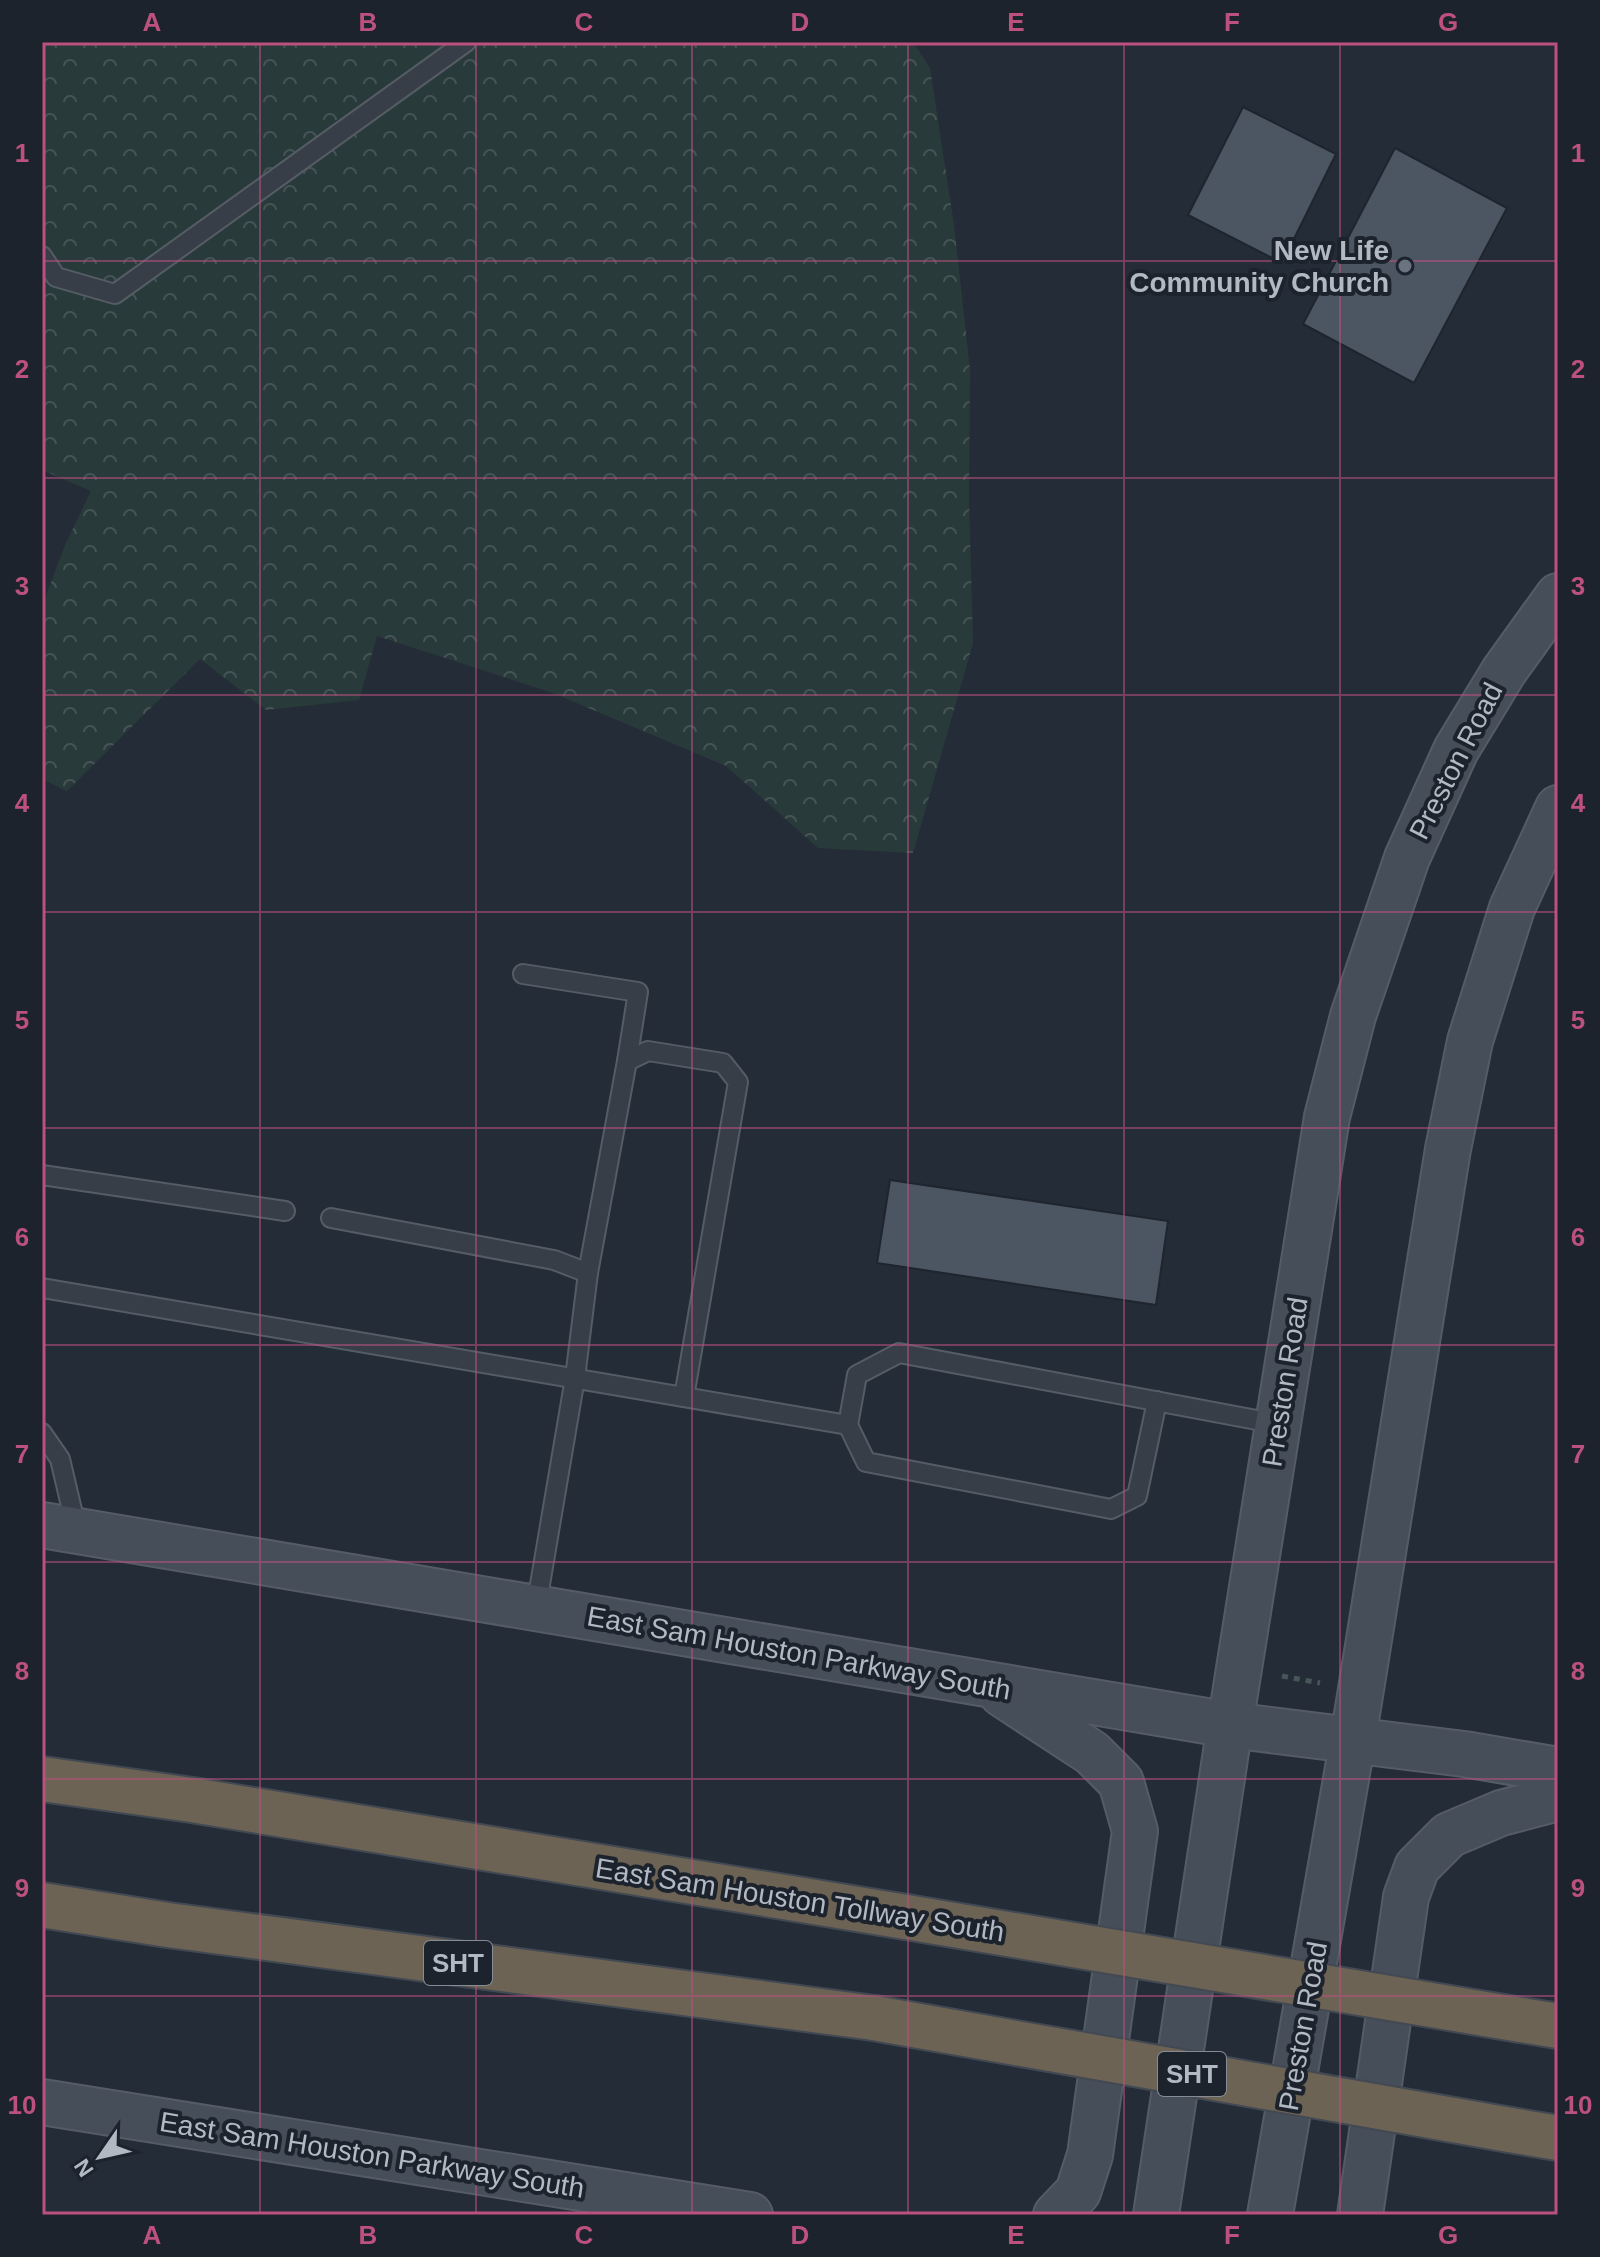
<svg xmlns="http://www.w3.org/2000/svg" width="1600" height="2257" font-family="Arial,sans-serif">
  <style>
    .forest { fill: url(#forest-crowns) }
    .building { fill: #4c5662; stroke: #1e252e; stroke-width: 2 }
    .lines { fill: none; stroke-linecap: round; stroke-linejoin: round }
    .lane-casing { stroke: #555c65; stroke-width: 22 }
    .secondary-casing { stroke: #555c65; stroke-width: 48 }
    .highway-casing { stroke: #424952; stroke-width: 48 }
    .path { stroke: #475759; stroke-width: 5; stroke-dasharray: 6 6; stroke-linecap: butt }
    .lane { stroke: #373e47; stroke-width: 18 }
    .secondary { stroke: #464e5a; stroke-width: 44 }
    .highway { stroke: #6c6355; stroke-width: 44 }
    .highway-bridge-casing { stroke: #424952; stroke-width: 48; stroke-linecap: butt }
    .highway-bridge { stroke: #6c6355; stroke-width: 44 }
    .grid { fill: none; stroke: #bc507f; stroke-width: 2; stroke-opacity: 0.55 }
    .worship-dot { fill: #6b7280; stroke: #1c232c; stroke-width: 3 }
    .labels { text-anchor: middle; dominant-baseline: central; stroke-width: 8; stroke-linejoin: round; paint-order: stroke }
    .shield { fill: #1c232c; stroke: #858c96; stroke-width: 2 }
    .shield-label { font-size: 26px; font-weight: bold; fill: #b2b9c3 }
    .poi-label { font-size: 28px; font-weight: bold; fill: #b2b9c3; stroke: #1c232c; text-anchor: end }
    .street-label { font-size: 28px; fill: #b2b9c3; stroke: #1c232c }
    .neatline { fill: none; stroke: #bc507f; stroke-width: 3 }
    .grid-label { font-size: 26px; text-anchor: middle; font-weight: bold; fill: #bc507f }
  </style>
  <defs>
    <pattern id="forest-crowns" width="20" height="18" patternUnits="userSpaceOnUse" patternTransform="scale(2)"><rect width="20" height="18" fill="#293a3a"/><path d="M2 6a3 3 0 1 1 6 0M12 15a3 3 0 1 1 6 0" fill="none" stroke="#465455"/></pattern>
  </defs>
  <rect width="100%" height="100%" fill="#242c37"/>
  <!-- forest -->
  <path class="forest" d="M42 42H913L930 68 954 225 970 370 969 501 973 643 913 853 818 848 726 766 553 693 377 636 359 700 266 710 200 659 67 791 42 779V606L66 543 91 491 42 470Z"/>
  <!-- building -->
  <g class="building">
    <path d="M1243 107 1336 154 1282 263 1188 215Z"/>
    <path d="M1395 148 1507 208 1414 383 1303 324Z"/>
    <path d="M890 1180 1168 1221 1156 1305 877 1263Z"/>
  </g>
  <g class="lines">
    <!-- lane casing -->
    <g class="lane-casing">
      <g id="lane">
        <path d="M42 256 56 277 115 294 466 42"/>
        <path d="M523 974 638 992 627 1061"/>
        <path d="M42 1175 285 1211"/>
        <path d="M331 1218 554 1260 588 1273 575 1378 536 1608"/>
        <path d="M588 1273 627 1061 648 1051 723 1063 738 1082 684 1397"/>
        <path d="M42 1288 848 1425 857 1375 899 1353 1278 1424"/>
        <path d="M848 1425 866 1462 1111 1509 1137 1496 1157 1401"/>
        <path d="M42 1433 60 1459 77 1531"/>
      </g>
    </g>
    <!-- secondary casing -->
    <g class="secondary-casing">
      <g id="secondary">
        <path d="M42 1525 1230 1725 1464 1754 1558 1770"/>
        <path d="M1002 1694 1092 1753 1121 1782 1135 1831 1090 2155 1078 2192 1056 2215"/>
        <path d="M42 2102 750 2215"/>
        <path d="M1156 2215 1230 1725 1327 1117 1353 1016 1407 858 1456 750 1504 671 1558 596"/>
        <path d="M1270 2215 1353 1739 1448 1149 1470 1041 1512 908 1558 808"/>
        <path d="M1360 2215 1406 1897 1417 1867 1449 1835 1501 1813 1558 1798"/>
      </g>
    </g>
    <!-- highway casing -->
    <g class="highway-casing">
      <g id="highway">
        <path d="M42 1779 192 1800 906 1917"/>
        <path d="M42 1905 168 1925 874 2018"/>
        <path d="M1521 2020 1558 2026"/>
        <path d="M1510 2130 1558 2138"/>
      </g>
    </g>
    <!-- path -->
    <path class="path" d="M1282 1676 1320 1683"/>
    <!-- lane -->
    <use href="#lane" class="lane"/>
    <!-- secondary -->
    <use href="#secondary" class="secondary"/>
    <!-- highway -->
    <use href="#highway" class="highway"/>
    <!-- highway-bridge casing -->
    <g class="highway-bridge-casing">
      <g id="highway-bridge">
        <path d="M906 1917 1521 2020"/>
        <path d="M874 2018 1510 2130"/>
      </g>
    </g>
    <!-- highway-bridge -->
    <use href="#highway-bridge" class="highway-bridge"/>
  </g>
  <!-- grid -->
  <path class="grid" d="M260 42V2215M476 42V2215M692 42V2215M908 42V2215M1124 42V2215M1340 42V2215M42 261H1558M42 478H1558M42 695H1558M42 912H1558M42 1128H1558M42 1345H1558M42 1562H1558M42 1779H1558M42 1996H1558"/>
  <!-- markers -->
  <circle class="worship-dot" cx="1405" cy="266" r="8"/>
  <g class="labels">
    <!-- shield labels -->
    <g class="shield">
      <rect x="424" y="1941" width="68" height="44" rx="6"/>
      <rect x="1158" y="2052" width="68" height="44" rx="6"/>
    </g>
    <g class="shield-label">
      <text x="458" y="1963">SHT</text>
      <text x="1192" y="2074">SHT</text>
    </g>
    <!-- poi labels -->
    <g class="poi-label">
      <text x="1389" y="250">New Life<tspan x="1389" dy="32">Community Church</tspan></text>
    </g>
    <!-- street labels -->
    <g class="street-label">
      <text transform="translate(1456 761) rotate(-63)">Preston Road</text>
      <text transform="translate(1285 1382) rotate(-81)">Preston Road</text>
      <text transform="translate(799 1653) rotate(10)">East Sam Houston Parkway South</text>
      <text transform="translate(800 1900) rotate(9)">East Sam Houston Tollway South</text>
      <text transform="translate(1303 2026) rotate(-80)">Preston Road</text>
      <text transform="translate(372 2155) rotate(9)">East Sam Houston Parkway South</text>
    </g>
  </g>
  <!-- border -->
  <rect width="1600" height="2257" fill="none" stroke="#1c232c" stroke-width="88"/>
  <!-- north arrow -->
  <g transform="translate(100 2157) rotate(236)" stroke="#1c232c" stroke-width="6" paint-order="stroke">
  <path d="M0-6L14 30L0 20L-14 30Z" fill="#b2b9c3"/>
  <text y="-12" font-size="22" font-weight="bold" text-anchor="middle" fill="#b2b9c3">N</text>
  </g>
  <rect x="44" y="44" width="1512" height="2169" class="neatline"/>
  <g class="grid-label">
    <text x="152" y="31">A</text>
    <text x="368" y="31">B</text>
    <text x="584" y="31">C</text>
    <text x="800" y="31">D</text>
    <text x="1016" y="31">E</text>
    <text x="1232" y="31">F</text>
    <text x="1448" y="31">G</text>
    <text x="22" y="162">1</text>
    <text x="1578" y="162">1</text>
    <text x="22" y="378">2</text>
    <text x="1578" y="378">2</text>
    <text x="22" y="595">3</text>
    <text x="1578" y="595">3</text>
    <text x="22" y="812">4</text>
    <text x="1578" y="812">4</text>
    <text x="22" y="1029">5</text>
    <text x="1578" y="1029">5</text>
    <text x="22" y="1246">6</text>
    <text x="1578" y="1246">6</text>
    <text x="22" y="1463">7</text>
    <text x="1578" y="1463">7</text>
    <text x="22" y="1680">8</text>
    <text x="1578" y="1680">8</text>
    <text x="22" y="1897">9</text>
    <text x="1578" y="1897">9</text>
    <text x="22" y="2114">10</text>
    <text x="1578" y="2114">10</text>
    <text x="152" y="2244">A</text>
    <text x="368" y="2244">B</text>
    <text x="584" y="2244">C</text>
    <text x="800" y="2244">D</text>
    <text x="1016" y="2244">E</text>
    <text x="1232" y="2244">F</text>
    <text x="1448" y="2244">G</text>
  </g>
</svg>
